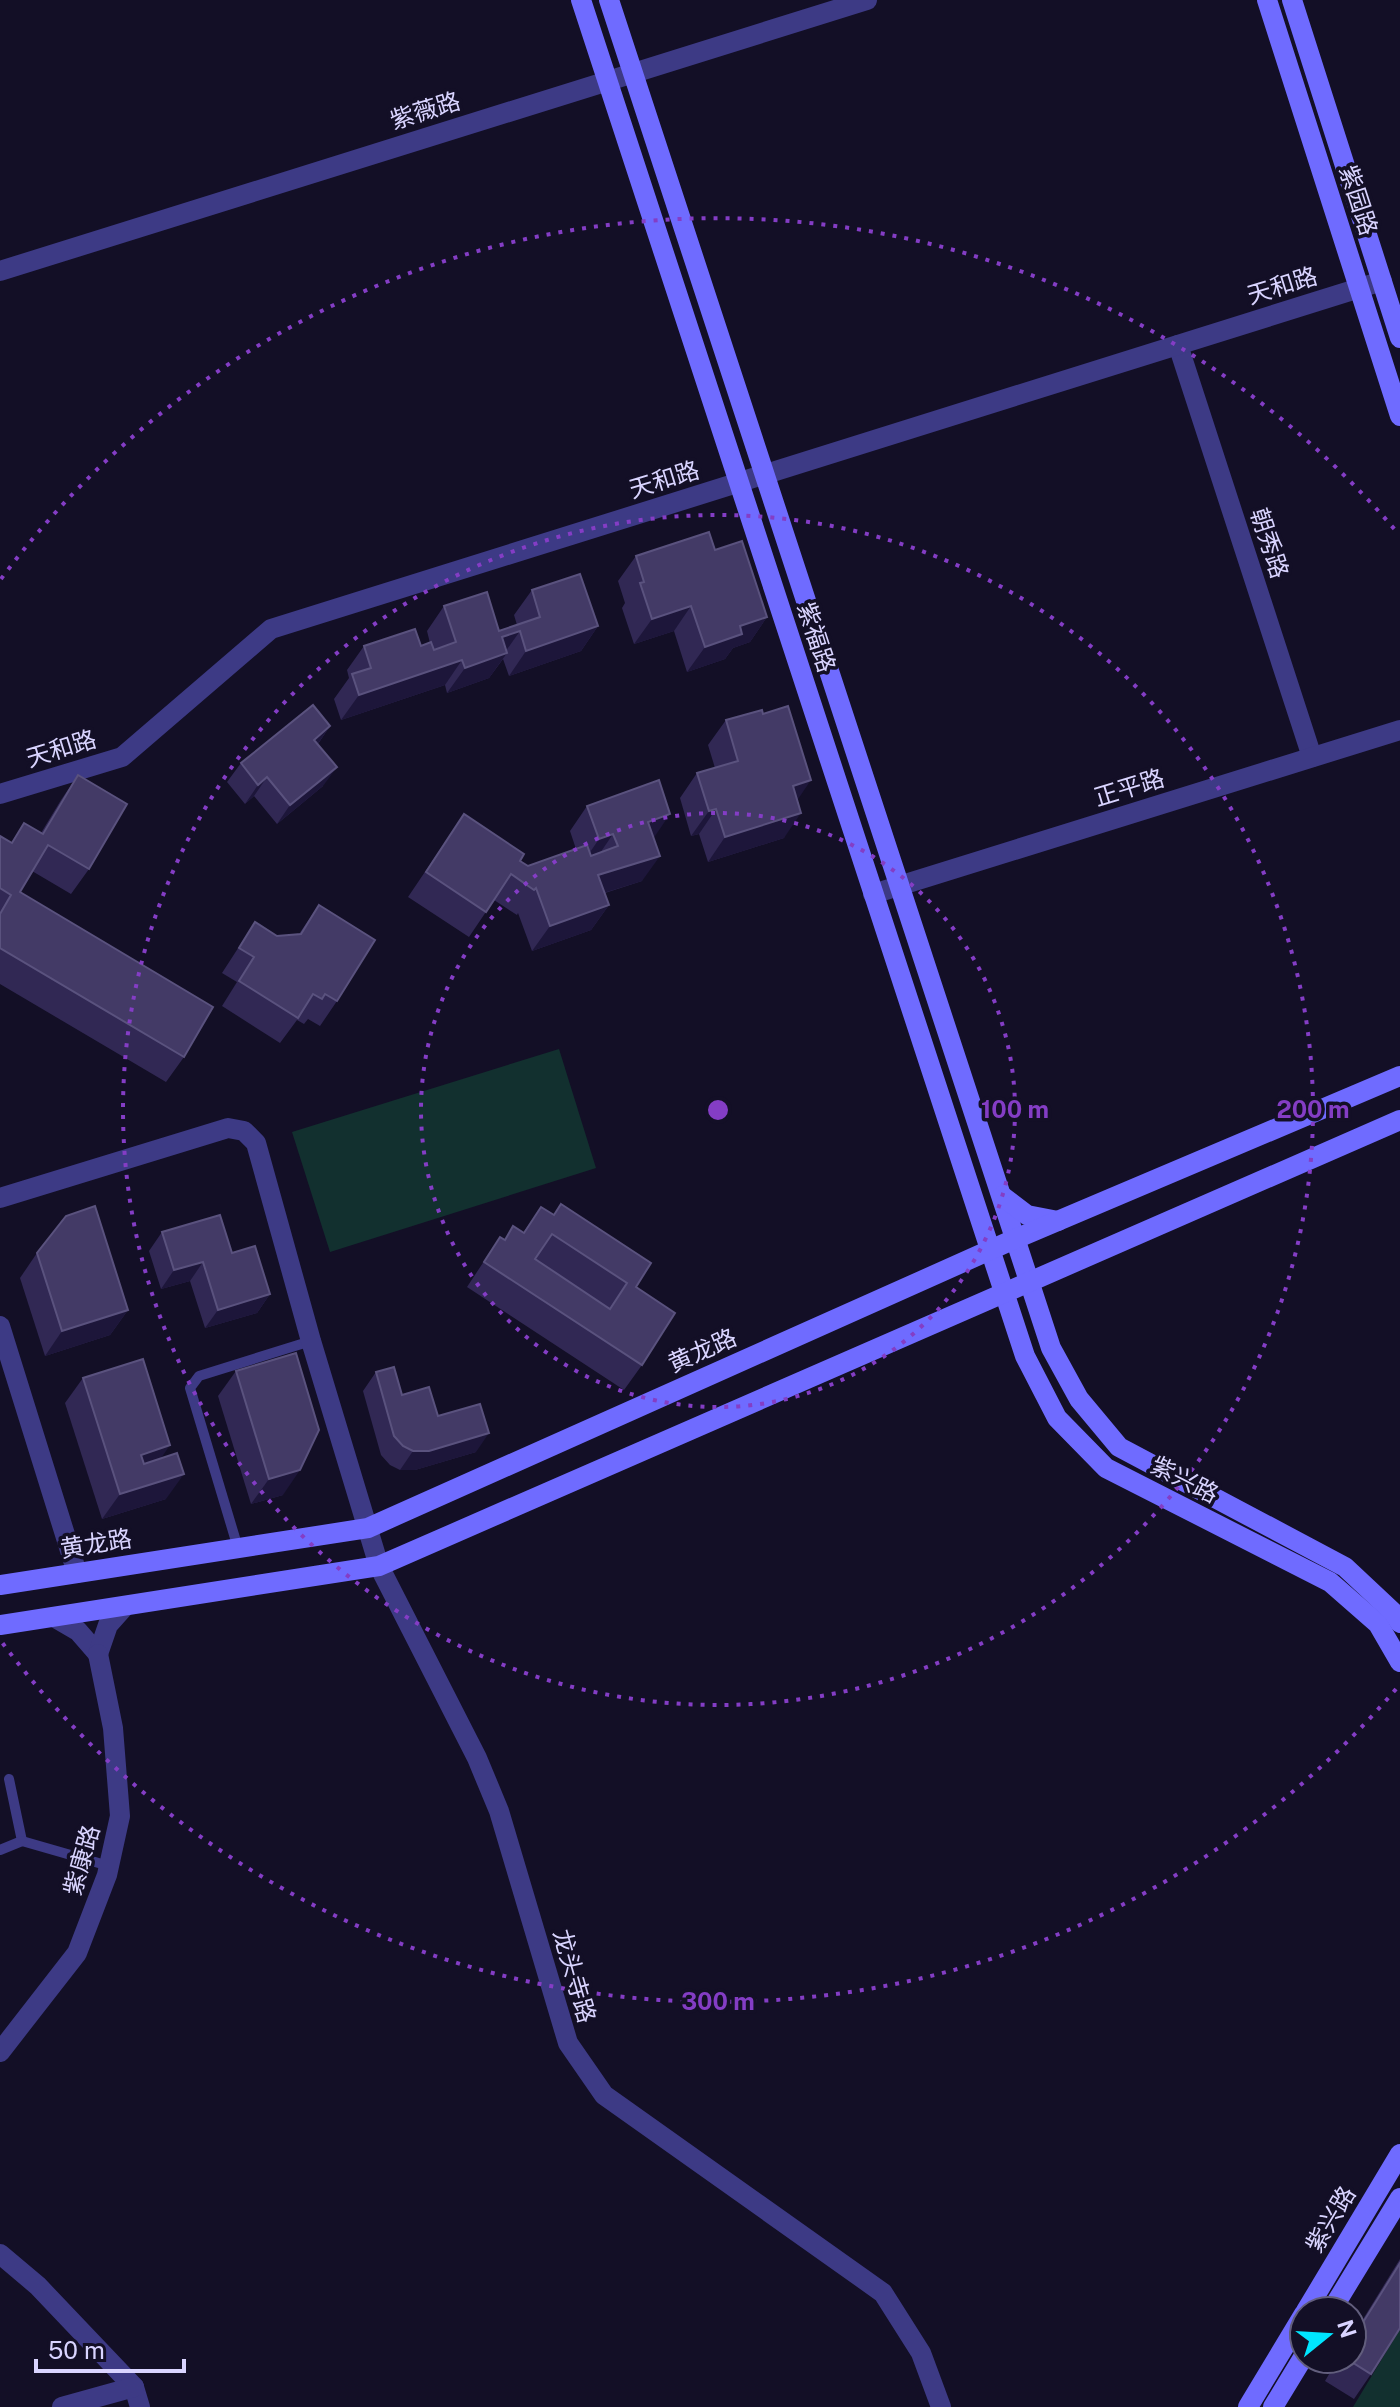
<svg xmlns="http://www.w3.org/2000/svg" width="1400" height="2407" font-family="'Public Sans','Noto Sans SC',sans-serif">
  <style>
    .green { fill: #12302f }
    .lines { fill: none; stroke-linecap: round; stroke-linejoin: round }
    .service { stroke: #3d3a85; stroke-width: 10 }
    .minor { stroke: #3d3a85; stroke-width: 20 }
    .tertiary { stroke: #3d3a85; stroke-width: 20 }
    .secondary { stroke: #6f6bff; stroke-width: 20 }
    .wall { fill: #312854 }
    .shaded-wall { fill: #1d163a }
    .building { fill: #433a66; stroke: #5a527e; stroke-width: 2; fill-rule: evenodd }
    .ring { fill: none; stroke: #843dc5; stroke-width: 4; stroke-dasharray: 4 8 }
    .labels { text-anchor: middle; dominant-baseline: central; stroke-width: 7; stroke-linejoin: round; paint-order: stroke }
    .street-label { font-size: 24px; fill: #d9d4ff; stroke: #130f26 }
    .centre { fill: #843dc5; stroke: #130f26; stroke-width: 4 }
    .ring-label { font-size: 24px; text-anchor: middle; font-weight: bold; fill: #843dc5; stroke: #130f26; stroke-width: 7; stroke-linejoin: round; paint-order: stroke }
  </style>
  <rect width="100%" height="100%" fill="#130f26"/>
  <!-- green -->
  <g class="green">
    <path d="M559 1049 596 1168 330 1252 292 1132Z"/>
    <path d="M1400 2329V2407H1353Z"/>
  </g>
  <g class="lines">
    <!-- service -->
    <g class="service">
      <path d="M238 1548 190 1388 199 1376 311 1341"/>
      <path d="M9 1779 22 1841"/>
      <path d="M0 1850 22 1841 109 1866"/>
    </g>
    <!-- minor -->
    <g class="minor">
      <path d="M1178 345 1312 757"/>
      <path d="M0 1198 228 1128 244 1131 256 1143 311 1341 379 1566 477 1758 499 1811 568 2043 604 2095 883 2293 921 2353 941 2407"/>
      <path d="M0 2254 38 2286 134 2387 140 2407"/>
      <path d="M62 2407 134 2387"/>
    </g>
    <!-- tertiary -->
    <g class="tertiary">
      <path d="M0 271 867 0"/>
      <path d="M0 794 122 757 271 629 1382 281"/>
      <path d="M873 894 1400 730"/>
      <path d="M0 1326 77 1573"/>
      <path d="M54 1617 78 1631 98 1654"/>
      <path d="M98 1654 108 1625 125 1606"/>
      <path d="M0 2052 77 1953 107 1875 120 1816 113 1728 98 1654"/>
    </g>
    <!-- secondary -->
    <g class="secondary">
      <path d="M581 0 1025 1356 1057 1418 1106 1468 1330 1582 1378 1624 1400 1662"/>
      <path d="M609 0 1051 1348 1079 1399 1119 1447 1345 1567 1393 1612 1400 1623"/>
      <path d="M1267 0 1400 416"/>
      <path d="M1292 0 1400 338"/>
      <path d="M1002 1196 1027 1215 1058 1221"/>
      <path d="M0 1585 368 1528 1015 1239 1400 1076"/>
      <path d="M0 1625 379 1566 1400 1120"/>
      <path d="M1306 2311 1400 2154"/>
      <path d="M1331 2311 1400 2198"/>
      <path d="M1248 2407 1304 2314"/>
      <path d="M1273 2407 1304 2356"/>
    </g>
  </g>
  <!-- wall -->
  <g class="wall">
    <path d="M715 550 767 617 750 642 733 648 725 659 687 672 674 631 634 644 622 608 625 603 618 581 636 556Z"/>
    <path d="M532 590 598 626 581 651 509 676 503 659 489 678 447 693 445 685 341 720 334 699 349 678 347 670 364 646H421L430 643 427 631 444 606 499 631 517 625 514 615Z"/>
    <path d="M726 720 797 800 784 838 708 862 699 834 691 836 680 798 697 773 715 768 708 745Z"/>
    <path d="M330 726 318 744 323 786 277 824 254 796 245 804 227 782 241 763Z"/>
    <path d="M78 775 89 869 71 894 32 871 20 892 184 1057 166 1082 0 984V836L11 843 24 823 41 833 61 800Z"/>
    <path d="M587 806 653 838 642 881 605 893 609 905 591 930 532 951 518 913 517 915 494 900 469 937 408 897 464 814 520 861 528 866 576 849 570 831Z"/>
    <path d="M319 905 337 1001 320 1026 308 1019 304 1024 297 1020 280 1043 222 1006 237 982 222 973 255 922 277 936 299 934Z"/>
    <path d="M541 1207 636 1287 642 1365 624 1390 467 1287 500 1237 504 1239 523 1233Z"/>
    <path d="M162 1232 232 1253 270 1294 257 1313 205 1328 190 1281 161 1289 149 1251Z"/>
    <path d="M37 1253 128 1310 110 1335 45 1356 20 1278Z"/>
    <path d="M236 1371 283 1495 251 1504 218 1396Z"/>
    <path d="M376 1372 402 1395 438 1416 476 1452 415 1470H400L390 1465 381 1455 363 1391Z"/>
    <path d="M83 1378 161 1458 166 1499 102 1519 65 1403Z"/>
    <path d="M1400 2259V2328L1371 2374 1354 2399 1325 2381 1338 2359H1352V2337Z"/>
  </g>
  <!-- shaded-wall -->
  <g class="shaded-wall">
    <path d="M691 606 674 631 634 644 652 619Z"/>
    <path d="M767 617 750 642 733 648 725 659 687 672 705 647 740 626Z"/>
    <path d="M598 626 581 651 509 676 526 651Z"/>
    <path d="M520 631 503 655 507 653 489 678 447 693 465 668 502 637Z"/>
    <path d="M462 660 445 685 341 720 359 695Z"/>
    <path d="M330 726 317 745 314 740Z"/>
    <path d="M337 767 323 786 277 824 290 805Z"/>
    <path d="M267 777 254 796 245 804 258 785Z"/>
    <path d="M811 780 794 805 793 786Z"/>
    <path d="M716 809 699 834 691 836 709 811Z"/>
    <path d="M801 813 784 838 708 862 725 837Z"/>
    <path d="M670 814 653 839 648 822Z"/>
    <path d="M613 834 596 859 582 864 599 839Z"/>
    <path d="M660 856 642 881 581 900 598 875Z"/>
    <path d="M609 905 591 930 532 951 550 926Z"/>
    <path d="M203 1262 190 1281 161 1289 174 1270Z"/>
    <path d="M270 1294 257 1313 205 1328 218 1310Z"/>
    <path d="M128 1310 110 1335 45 1356 62 1331Z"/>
    <path d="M489 1433 476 1452 415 1470H400L413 1451Z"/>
    <path d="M170 1445 153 1470 123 1480 141 1455Z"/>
    <path d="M300 1470 283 1495 251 1504 269 1479Z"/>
    <path d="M184 1474 166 1499 102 1519 120 1494Z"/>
  </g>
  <!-- building -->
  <g class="building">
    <path d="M709 532 715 550 742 541 767 617 740 626 742 634 705 647 691 606 652 619 640 583 644 582 636 556Z"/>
    <path d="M580 574 598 626 526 651 520 631 502 637 507 653 465 668 462 660 359 695 352 674 371 668 364 646 415 629 421 646 431 642 434 650 456 642 444 606 487 592 499 631 540 617 532 590Z"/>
    <path d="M313 705 330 726 314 740 337 767 290 805 267 777 258 785 241 763Z"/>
    <path d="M788 706 811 780 793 786 801 813 725 837 716 809 709 811 697 773 738 761 726 720 762 710 763 714Z"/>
    <path d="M78 775 127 804 89 869 48 845 20 892 213 1007 184 1057 0 948V914L11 895 0 888V836L12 843 24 823 43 834Z"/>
    <path d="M659 780 670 814 648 822 660 856 598 875 609 905 550 926 536 888 534 890 511 874 486 912 426 872 464 814 524 854 520 861 528 866 587 845 591 856 618 846 613 834 599 839 587 806Z"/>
    <path d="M319 905 375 940 337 1001 325 994 322 999 313 994 298 1018 239 981 254 957 239 948 255 922 277 936 301 934Z"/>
    <path d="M561 1204 651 1263 636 1287 675 1313 642 1365 484 1262 500 1237 505 1240 513 1226 524 1233 541 1207 554 1215ZM552 1234 627 1283 610 1309 535 1259Z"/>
    <path d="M95 1206 128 1310 62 1331 37 1253 66 1216Z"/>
    <path d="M220 1215 232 1253 255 1246 270 1294 218 1310 203 1262 174 1270 162 1232Z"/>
    <path d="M296 1353 319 1430 300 1470 269 1479 236 1371Z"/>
    <path d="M143 1359 170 1445 141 1455 144 1464 177 1453 184 1474 120 1494 83 1378Z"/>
    <path d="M394 1367 402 1395 429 1387 438 1416 480 1404 489 1433 429 1451H413L403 1446 394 1436 376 1372Z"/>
    <path d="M1400 2263V2328L1371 2374 1347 2359H1352V2340Z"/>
  </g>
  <!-- distance rings -->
  <g class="ring">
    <circle cx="718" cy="1110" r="297"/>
    <circle cx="718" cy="1110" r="595"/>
    <path d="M1396 1689A892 892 0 0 1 1 1641M1 579A892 892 0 0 1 1396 531"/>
  </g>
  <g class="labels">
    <!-- street labels -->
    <g class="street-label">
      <text transform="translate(425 110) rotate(-17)">紫薇路</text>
      <text transform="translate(1359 200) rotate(72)">紫园路</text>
      <text transform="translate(1282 285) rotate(-17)">天和路</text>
      <text transform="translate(664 479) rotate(-17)">天和路</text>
      <text transform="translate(1270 543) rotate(72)">朝秀路</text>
      <text transform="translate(817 637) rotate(72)">紫福路</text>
      <text transform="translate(61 748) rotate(-17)">天和路</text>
      <text transform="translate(1129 787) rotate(-17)">正平路</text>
      <text transform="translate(702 1350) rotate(-24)">黄龙路</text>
      <text transform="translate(1185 1479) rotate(27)">紫兴路</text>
      <text transform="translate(96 1543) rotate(-9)">黄龙路</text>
      <text transform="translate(81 1860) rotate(-74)">紫康路</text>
      <text transform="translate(575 1976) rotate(74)">龙头寺路</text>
      <text transform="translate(1330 2219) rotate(-59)">紫兴路</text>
    </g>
  </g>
  <circle cx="718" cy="1110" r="12" class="centre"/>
  <g class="ring-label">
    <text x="1015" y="1118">100 m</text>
    <text x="1313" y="1118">200 m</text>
    <text x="718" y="2010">300 m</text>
  </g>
  <!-- north arrow -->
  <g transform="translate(1328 2335) rotate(72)"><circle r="38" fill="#130f26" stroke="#625e7d" stroke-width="2"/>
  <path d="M0-6L14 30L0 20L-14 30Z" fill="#00e5ff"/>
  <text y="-12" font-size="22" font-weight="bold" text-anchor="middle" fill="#d9d4ff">N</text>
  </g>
  <!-- scale -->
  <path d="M36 2359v12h148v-12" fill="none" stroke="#d9d4ff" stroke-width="4"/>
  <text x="48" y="2359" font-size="24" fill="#d9d4ff" stroke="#130f26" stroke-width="6" paint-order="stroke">50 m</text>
</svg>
